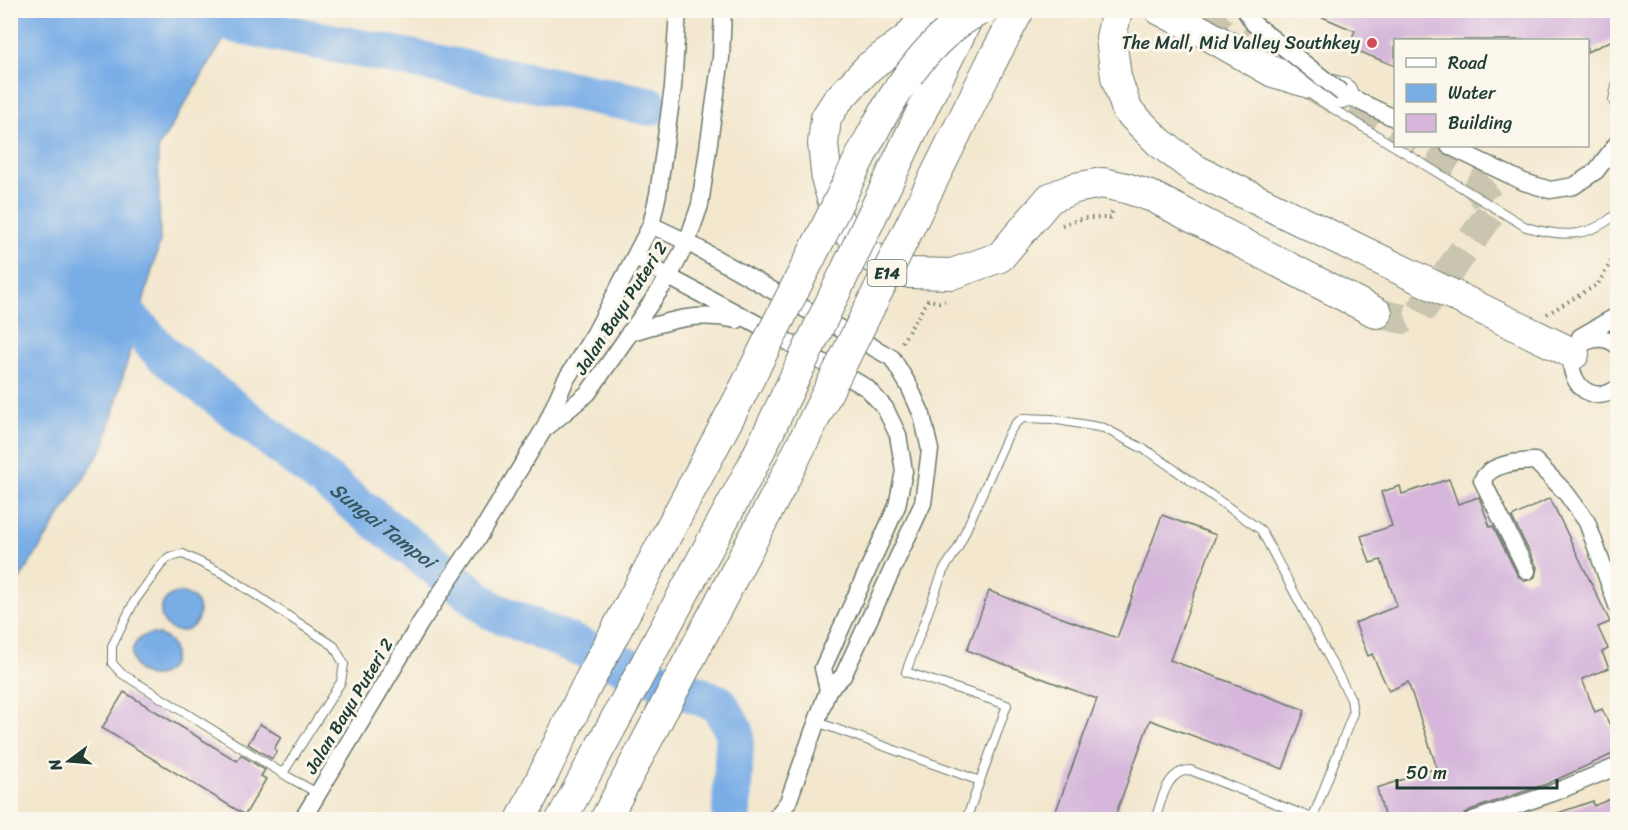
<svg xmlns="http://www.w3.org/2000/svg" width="1628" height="830" font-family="Sriracha,sans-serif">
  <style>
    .water { fill: #79ade6; stroke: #4c758d; stroke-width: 1.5 }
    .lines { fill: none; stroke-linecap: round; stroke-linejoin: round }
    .river { stroke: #79ade6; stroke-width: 39 }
    .building { fill: #d6b7db }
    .motorway-tunnel { stroke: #c9c5af; stroke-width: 30; stroke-dasharray: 30 15; stroke-linecap: butt }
    .service-casing { stroke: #69786a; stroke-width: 10 }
    .minor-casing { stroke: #69786a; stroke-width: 19 }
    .motorway-casing { stroke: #69786a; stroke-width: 32 }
    .path { stroke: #69786a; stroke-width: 4; stroke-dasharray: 1.5 4.5; stroke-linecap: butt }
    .service { stroke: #fff; stroke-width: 8 }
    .minor { stroke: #fff; stroke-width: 16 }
    .motorway { stroke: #fff; stroke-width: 30 }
    .minor-bridge-casing { stroke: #69786a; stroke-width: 19; stroke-linecap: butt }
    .motorway-bridge-casing { stroke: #69786a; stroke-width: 32; stroke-linecap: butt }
    .minor-bridge { stroke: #fff; stroke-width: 16 }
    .motorway-bridge { stroke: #fff; stroke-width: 30 }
    .poi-dot { fill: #d1495b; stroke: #fbf7ec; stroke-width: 2 }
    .labels { text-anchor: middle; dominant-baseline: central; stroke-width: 6; stroke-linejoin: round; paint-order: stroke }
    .shield { fill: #fbf7ec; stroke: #61756b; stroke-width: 1.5 }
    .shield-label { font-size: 16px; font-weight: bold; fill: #1f3d34 }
    .poi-label { font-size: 18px; fill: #1f3d34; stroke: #fbf7ec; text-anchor: end }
    .street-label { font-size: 18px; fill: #1f3d34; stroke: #fbf7ec }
    .water-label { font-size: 20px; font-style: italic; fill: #365960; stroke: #fbf7ec }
  </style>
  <rect width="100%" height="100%" fill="#fbf7ec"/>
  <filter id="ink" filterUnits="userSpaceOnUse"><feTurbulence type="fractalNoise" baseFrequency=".0167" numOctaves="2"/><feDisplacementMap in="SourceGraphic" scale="12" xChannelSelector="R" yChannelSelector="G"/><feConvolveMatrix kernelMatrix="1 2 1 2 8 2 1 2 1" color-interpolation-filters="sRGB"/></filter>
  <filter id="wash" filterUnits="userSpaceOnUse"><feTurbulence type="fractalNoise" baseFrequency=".008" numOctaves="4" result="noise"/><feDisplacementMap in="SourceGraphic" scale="24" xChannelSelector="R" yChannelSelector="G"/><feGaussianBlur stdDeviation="1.35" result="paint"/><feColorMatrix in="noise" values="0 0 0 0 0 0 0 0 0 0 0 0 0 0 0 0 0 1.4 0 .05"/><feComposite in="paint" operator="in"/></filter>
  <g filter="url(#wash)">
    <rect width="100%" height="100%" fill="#f3e7ce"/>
    <!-- water -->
    <g class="water">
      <path d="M11 10 241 11 158 148 160 241 104 446 11 593Z"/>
      <circle cx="180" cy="612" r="19"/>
      <circle cx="153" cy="655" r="21"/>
    </g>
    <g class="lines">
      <!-- river -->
      <g class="river">
        <path d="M166 10 650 106"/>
        <path id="s1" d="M101 287 164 355 493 611 719 704 735 732 731 820"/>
      </g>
    </g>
    <g id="blocks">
      <!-- building -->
      <g class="building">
        <path d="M1306 10H1617V38L1587 52V40H1395V66L1348 47 1355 31Z"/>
        <path d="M1449 479 1458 504 1479 497 1490 527 1493 526 1518 576 1526 581 1535 577 1537 567 1512 517 1550 498 1610 622 1598 627 1608 649 1602 652 1609 668 1582 679 1595 712 1602 709 1617 740V752L1549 783 1470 810 1465 814 1463 819H1385L1377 788 1437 768 1408 682 1389 691 1372 654 1368 656 1355 623 1397 606 1381 560 1370 563 1361 536 1392 526 1381 492 1400 486 1402 494Z"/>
        <path d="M1162 515 1216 535 1170 660 1305 710 1283 769 1150 720 1114 819H1053L1097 699 967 650 989 591 1117 638Z"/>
        <path d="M124 692 237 761 241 755 265 770 261 776 266 779 245 815 102 728Z"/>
        <path d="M260 724 281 737 274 749 277 751 272 759 248 744Z"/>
        <path d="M1617 796V819H1546V817L1593 801 1594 806Z"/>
      </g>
    </g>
  </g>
  <g filter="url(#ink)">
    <use href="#blocks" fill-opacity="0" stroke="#69786a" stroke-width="1.5"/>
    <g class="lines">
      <!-- motorway-tunnel -->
      <g class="motorway-tunnel">
        <path d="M1207 10 1217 29 1243 44"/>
        <path d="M1312 86 1396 135"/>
        <path d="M1377 313 1403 319 1419 313 1491 213C1487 181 1439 161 1413 146"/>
      </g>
      <!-- service casing -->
      <g class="service-casing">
        <g id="service">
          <path d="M1618 77 1613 100 1618 112"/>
          <path d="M1314 97 1526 227C1561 237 1590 239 1618 212"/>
          <path d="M817 722 980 781"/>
          <path d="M283 773 341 682 344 664 334 646 224 574 183 554 169 557 160 566 134 602 112 646V663L121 673 290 778 319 794"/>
          <path d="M966 820 1007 705 906 672 943 571 958 548 1009 433 1015 424 1023 418 1052 419 1104 428 1151 453 1261 530 1351 699 1353 713 1312 820"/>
          <path d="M1155 820C1162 800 1166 771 1190 770L1312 818"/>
        </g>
      </g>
      <!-- minor casing -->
      <g class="minor-casing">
        <g id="minor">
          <path d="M1342 93 1396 119"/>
          <path d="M1449 146 1524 182 1550 190 1574 186 1596 171 1618 142"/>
          <path d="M651 225 687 242 892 358 909 386 922 415 930 450 923 503 843 676 828 690 788 802 774 820"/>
          <path d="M635 257 669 277 757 324 867 388 885 408 898 435 904 471 897 506 823 668 828 690"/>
          <path d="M629 333C668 321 695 311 737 320"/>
          <path d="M1580 337 1613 318"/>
          <path d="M1618 346C1610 339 1601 337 1591 340 1552 351 1578 415 1618 388"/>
          <path d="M547 427 588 393 669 277 687 242 700 205 721 58 723 10"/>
          <path d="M1527 571 1482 480C1492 463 1517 462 1535 461L1566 493 1587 522 1618 608"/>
          <path d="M302 820 421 622 477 539 544 429 565 381 595 333 651 225 658 194 673 87 678 10"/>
          <path d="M1473 820 1553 793 1618 766"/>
        </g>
      </g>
      <!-- motorway casing -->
      <g class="motorway-casing">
        <g id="motorway">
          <path d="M931 10 908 38 869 67 837 101 826 118 823 144 827 181 839 222 869 256 910 273 952 274 1000 257 1050 198 1075 188 1102 183 1126 188 1153 197 1377 313"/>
          <path d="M1117 10 1111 38 1116 77 1127 110 1159 142 1196 170 1574 354"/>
          <path d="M1160 10 1201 31 1273 72 1342 93"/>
          <path d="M992 61 1019 10"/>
          <path d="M928 98 971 12"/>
          <path d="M521 820 586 687 740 397"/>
          <path d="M561 820 752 467"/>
          <path d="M605 820 782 484"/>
        </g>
      </g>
      <!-- path -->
      <g class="path">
        <path d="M1062 225 1084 218H1110L1113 209"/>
        <path d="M1547 314 1598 284 1618 250"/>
        <path d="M902 342 928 300 939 302 945 301"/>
      </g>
      <!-- service -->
      <use href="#service" class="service"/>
      <!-- minor -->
      <use href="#minor" class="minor"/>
      <!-- motorway -->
      <use href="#motorway" class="motorway"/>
      <!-- minor-bridge casing -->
      <g class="minor-bridge-casing">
        <path id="minor-bridge" d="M1245 10 1254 24 1342 93"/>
      </g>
      <!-- motorway-bridge casing -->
      <g class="motorway-bridge-casing">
        <g id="motorway-bridge">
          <path d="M740 397C768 341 797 285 825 229 861 158 905 45 981 10"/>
          <path d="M752 467 928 98"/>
          <path d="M782 484 992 61"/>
        </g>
      </g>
      <!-- minor-bridge -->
      <use href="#minor-bridge" class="minor-bridge"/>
      <!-- motorway-bridge -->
      <use href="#motorway-bridge" class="motorway-bridge"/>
    </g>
  </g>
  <!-- markers -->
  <circle class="poi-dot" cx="1372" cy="43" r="6"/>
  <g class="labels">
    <!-- shield labels -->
    <rect class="shield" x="867.5" y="260" width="39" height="26" rx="4.5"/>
    <g class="shield-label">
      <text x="887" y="273">E14</text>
    </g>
    <!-- poi labels -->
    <g class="poi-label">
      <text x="1360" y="43">The Mall, Mid Valley Southkey</text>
    </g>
    <!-- street labels -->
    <g class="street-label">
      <text transform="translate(621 308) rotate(-57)">Jalan Bayu Puteri 2</text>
      <text transform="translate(349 706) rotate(-59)">Jalan Bayu Puteri 2</text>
    </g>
    <!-- water labels -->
    <g class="water-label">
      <text stroke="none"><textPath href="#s1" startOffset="370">Sungai Tampoi</textPath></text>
    </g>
  </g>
  <!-- margin -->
  <rect width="1628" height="830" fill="none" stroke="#fbf7ec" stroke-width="36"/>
  <!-- legend -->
  <rect x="1394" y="39" width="195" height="108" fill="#fbf7ec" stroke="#a3ada2" stroke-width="1.5"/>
  <rect x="1406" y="58" width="30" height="9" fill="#ffffff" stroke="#a3ada2" stroke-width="1.5"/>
  <text x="1448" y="69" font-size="18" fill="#1f3d34">Road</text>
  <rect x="1406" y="84" width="30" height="18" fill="#79ade6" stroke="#a3ada2" stroke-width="1.5"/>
  <text x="1448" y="99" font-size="18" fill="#1f3d34">Water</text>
  <rect x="1406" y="114" width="30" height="18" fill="#d6b7db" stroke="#a3ada2" stroke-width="1.5"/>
  <text x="1448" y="129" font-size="18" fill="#1f3d34">Building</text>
  <!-- north arrow -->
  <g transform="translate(69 761) rotate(254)" stroke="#fbf7ec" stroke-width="4.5" paint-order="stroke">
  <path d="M0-4.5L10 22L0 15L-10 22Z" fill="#1f3d34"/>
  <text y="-9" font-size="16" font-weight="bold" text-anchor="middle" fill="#1f3d34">N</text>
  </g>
  <!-- scale -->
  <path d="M1397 779v9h160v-9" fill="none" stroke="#1f3d34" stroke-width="3"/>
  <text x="1406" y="779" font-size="18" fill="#1f3d34" stroke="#fbf7ec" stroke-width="4.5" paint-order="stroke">50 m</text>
</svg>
